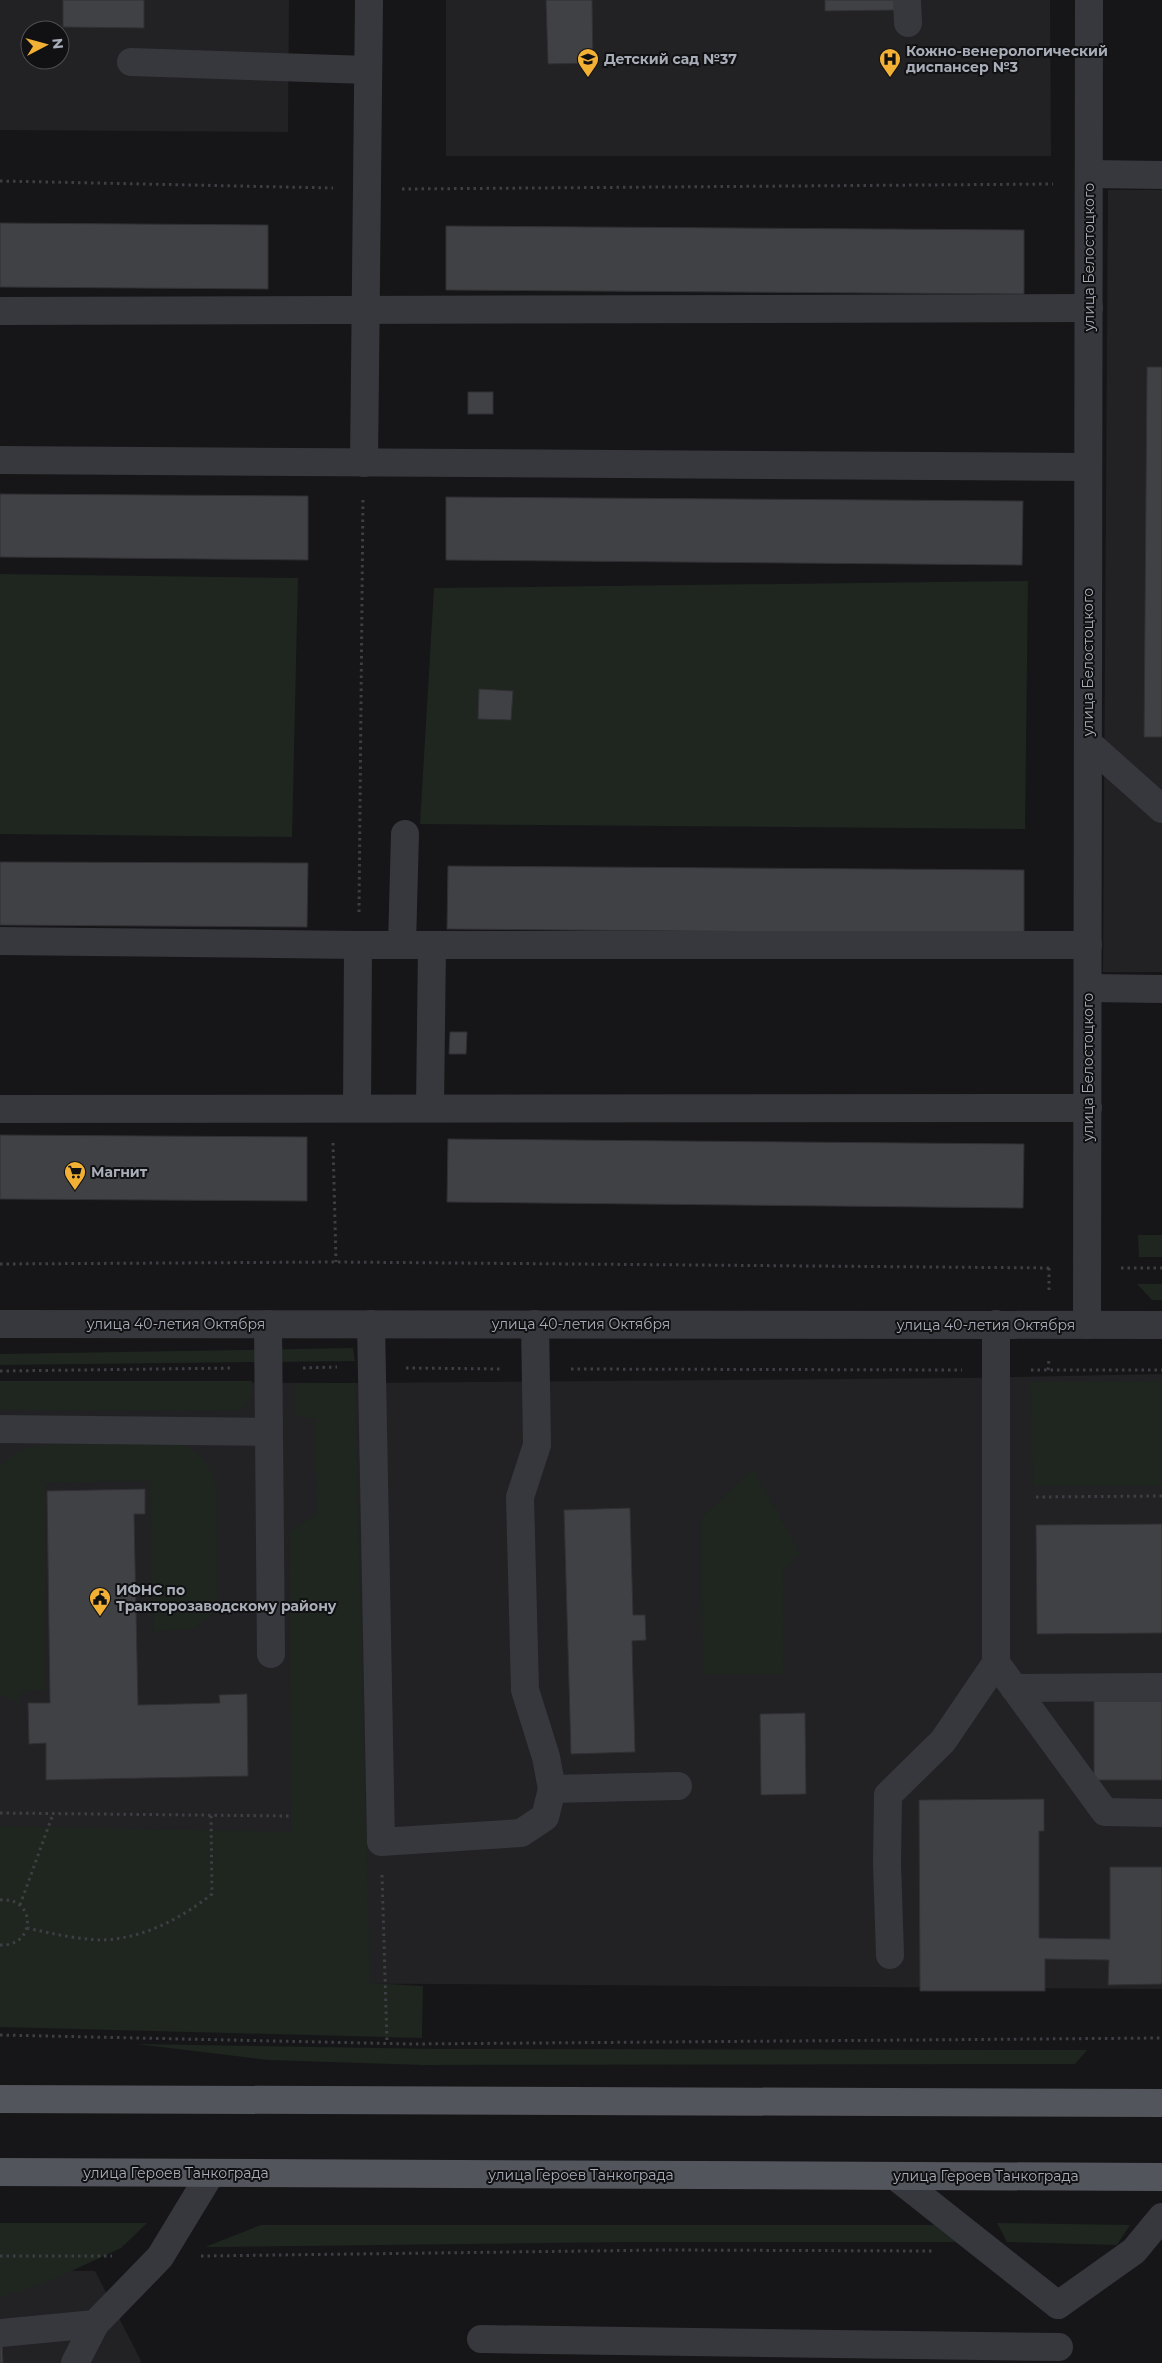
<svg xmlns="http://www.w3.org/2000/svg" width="1162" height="2363" font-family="Montserrat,sans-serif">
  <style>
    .built { fill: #222225; fill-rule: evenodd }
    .green { fill: #1e261f }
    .building { fill: #404145; stroke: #303034 }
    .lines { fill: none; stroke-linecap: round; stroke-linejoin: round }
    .path { stroke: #3d3f44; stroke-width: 3; stroke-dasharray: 2.5 4; stroke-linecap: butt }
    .minor { stroke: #37383d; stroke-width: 28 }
    .major { stroke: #53555c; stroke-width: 28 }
    .labels { text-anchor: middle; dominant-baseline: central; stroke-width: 4; stroke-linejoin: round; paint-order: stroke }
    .poi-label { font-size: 14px; font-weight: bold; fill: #a8adb8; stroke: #111113; text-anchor: start }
    .street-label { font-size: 14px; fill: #a8adb8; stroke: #111113 }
  </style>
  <rect width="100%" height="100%" fill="#161618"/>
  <!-- built -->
  <g class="built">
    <path d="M0 0H289L288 132 0 130ZM30 30H60V60H30Z"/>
    <path d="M446 0H1050L1051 156H446Z"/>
    <path d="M1108 190H1162V972H1103Z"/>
    <path d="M1162 1374V1989L0 1981V1382L355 1383 963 1378Z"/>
    <path d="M0 2270 95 2271 141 2361 140 2363H0Z"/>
  </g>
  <!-- green -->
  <g class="green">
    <path d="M0 574 298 578 292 837 0 834Z"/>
    <path d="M1028 581 1025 829 420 824 434 588Z"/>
    <path d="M1138 1235H1162V1257H1139Z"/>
    <path d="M1137 1284H1162V1300H1152Z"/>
    <path d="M353 1348 355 1361 0 1365V1354Z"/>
    <path d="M0 1381H252V1395L241 1411 0 1410Z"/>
    <path d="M1162 1381V1486H1033L1030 1382Z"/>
    <path d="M295 1383H355L370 1983 423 1986 422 2038 0 2027V1826L291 1832 289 1533 317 1514 315 1419 296 1416Z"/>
    <path d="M174 1441C198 1451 208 1459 216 1485L218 1609 192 1629 153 1631 150 1481 45 1483 46 1690 19 1691V1703L0 1694V1466L17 1451 39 1445Z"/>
    <path d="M753 1469 800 1553 783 1569 784 1674H703L701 1518Z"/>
    <path d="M136 2044 438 2049 1087 2050 1075 2064 423 2065 268 2060Z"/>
    <path d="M0 2223H147L121 2248 41 2285 0 2297Z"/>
    <path d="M997 2223 1130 2225 1117 2245 1007 2242Z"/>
    <path d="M261 2225H935L956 2242H630L205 2247Z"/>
  </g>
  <!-- building -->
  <g class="building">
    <path d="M63 0H144V28L63 27Z"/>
    <path d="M546 0H592L593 63 548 64Z"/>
    <path d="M825 0H897V10L825 11Z"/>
    <path d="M0 223 268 225V289L0 287Z"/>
    <path d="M446 226 1024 230V294L446 290Z"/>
    <path d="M1147 367H1162V737H1144Z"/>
    <rect x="468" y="392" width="25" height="22"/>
    <path d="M0 494 308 496V560L0 557Z"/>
    <path d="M446 497 1023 501 1022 565 446 560Z"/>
    <path d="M479 689 513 691 511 720 478 719Z"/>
    <path d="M0 862 308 863 307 927 0 925Z"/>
    <path d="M448 866 1024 870V934L447 929Z"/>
    <path d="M450 1032H467L466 1054H449Z"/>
    <path d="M0 1135 307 1137V1201L0 1199Z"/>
    <path d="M448 1139 1024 1144 1023 1208 447 1202Z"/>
    <path d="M145 1489V1514H134L138 1705 220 1703 219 1695 247 1694 248 1776 46 1780V1743L29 1744 28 1703H50L47 1491Z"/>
    <path d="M630 1508 633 1615H645L646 1640 632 1641 635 1752 571 1754 564 1510Z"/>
    <path d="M1162 1524V1633L1037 1634 1036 1525Z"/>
    <rect x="1094" y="1701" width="68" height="79"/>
    <path d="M805 1713 806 1794 761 1795 760 1714Z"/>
    <path d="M1044 1799V1831H1039V1938L1110 1939V1867H1162V1984L1108 1985 1109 1960 1045 1959V1991H920L919 1800Z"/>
    <path d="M0 2322H1L3 2363H0Z"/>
  </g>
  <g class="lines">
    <!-- path -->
    <g class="path">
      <path d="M0 181 333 188"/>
      <path d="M402 189 1053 184"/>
      <path d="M359 912 363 496"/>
      <path d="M333 1143 336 1262"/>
      <path d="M0 1264 336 1262 1052 1268"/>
      <path d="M1121 1268H1162"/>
      <path d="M1049 1290V1268"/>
      <path d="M303 1368 337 1367"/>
      <path d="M406 1368 502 1369"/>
      <path d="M571 1369 962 1370"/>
      <path d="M1031 1370H1162"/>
      <path d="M1048 1370 1049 1359"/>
      <path d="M0 1371 234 1368"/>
      <path d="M1036 1497 1162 1496"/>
      <path d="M0 1813 290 1816"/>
      <path d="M382 1875 387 2043"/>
      <path d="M0 1900C36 1896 37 1947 0 1945"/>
      <path d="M20 1905 53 1814"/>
      <path d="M27 1928C50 1933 91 1943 115 1939 151 1934 183 1917 212 1894L211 1815"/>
      <path d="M0 2035 411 2044 1162 2038"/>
      <path d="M0 2256H112"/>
      <path d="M201 2256 664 2250 932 2251"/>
    </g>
    <!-- minor -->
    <g class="minor">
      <path d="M907 0 908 23"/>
      <path d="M131 62 368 70"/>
      <path d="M1089 174 1162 175"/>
      <path d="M0 311 1089 308"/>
      <path d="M0 460 1088 467"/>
      <path d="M364 463 369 0"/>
      <path d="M1088 743 1162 809"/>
      <path d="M0 941 358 945H1088"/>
      <path d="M402 945 405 834"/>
      <path d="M1088 988 1162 989"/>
      <path d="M357 1108 358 945"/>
      <path d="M430 1108 432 945"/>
      <path d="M0 1109 1088 1108"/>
      <path d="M0 1324 1162 1325"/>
      <path d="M268 1324 271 1654"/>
      <path d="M371 1324 381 1842 521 1833 545 1817 552 1789 546 1757 525 1690 520 1497 537 1445 535 1324"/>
      <path d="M1087 1325 1089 0"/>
      <path d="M0 1429 269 1432"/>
      <path d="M996 1663 1105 1812 1162 1813"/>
      <path d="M1014 1688 1162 1687"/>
      <path d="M552 1789 678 1786"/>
      <path d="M890 1955 887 1863 888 1795 943 1741 996 1663V1324"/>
      <path d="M895 2176 1058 2305"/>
      <path d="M1058 2305 1134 2251 1162 2217"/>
      <path d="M0 2333 95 2324 160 2257 211 2173"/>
      <path d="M481 2339 1059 2347"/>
      <path d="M75 2363 95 2324"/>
    </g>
    <!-- major -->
    <g class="major">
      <path d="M0 2099 1162 2103"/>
      <path d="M0 2172 1162 2177"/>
    </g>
  </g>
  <!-- icons -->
  <defs>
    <g id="school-pin" transform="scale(1.125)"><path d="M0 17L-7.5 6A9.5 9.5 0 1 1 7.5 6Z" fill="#f2b134" stroke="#111113"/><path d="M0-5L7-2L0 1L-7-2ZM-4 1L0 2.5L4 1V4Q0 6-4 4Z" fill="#111"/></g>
    <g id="hospital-pin" transform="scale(1.125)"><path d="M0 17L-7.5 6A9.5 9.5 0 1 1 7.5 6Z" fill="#f2b134" stroke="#111113"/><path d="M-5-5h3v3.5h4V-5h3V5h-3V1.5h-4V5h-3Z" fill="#111"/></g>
    <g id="supermarket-pin" transform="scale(1.125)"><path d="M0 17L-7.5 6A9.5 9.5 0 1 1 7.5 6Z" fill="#f2b134" stroke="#111113"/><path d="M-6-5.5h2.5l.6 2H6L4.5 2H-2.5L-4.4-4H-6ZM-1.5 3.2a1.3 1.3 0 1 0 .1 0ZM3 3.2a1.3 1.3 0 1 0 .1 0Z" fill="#111"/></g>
    <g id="civic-pin" transform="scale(1.125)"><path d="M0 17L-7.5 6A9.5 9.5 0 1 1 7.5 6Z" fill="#f2b134" stroke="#111113"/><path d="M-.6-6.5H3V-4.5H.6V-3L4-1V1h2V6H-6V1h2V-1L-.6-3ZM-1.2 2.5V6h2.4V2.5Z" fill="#111"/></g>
  </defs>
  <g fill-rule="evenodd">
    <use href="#school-pin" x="588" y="59"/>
    <use href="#hospital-pin" x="890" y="59"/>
    <use href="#supermarket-pin" x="75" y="1172"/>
    <use href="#civic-pin" x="100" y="1598"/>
  </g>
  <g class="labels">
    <!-- poi labels -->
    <g class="poi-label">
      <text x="906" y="51">Кожно-венерологический<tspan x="906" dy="16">диспансер №3</tspan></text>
      <text x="604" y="59">Детский сад №37</text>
      <text x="91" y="1172">Магнит</text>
      <text x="116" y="1590">ИФНС по<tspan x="116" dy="16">Тракторозаводскому району</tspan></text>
    </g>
    <!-- street labels -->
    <g class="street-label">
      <text transform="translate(1089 257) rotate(-90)">улица Белостоцкого</text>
      <text transform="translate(1088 662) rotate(-90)">улица Белостоцкого</text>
      <text transform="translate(1088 1067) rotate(-90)">улица Белостоцкого</text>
      <text x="176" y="1324">улица 40-летия Октября</text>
      <text x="581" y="1324">улица 40-летия Октября</text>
      <text x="986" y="1325">улица 40-летия Октября</text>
      <text x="176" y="2173">улица Героев Танкограда</text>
      <text x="581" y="2175">улица Героев Танкограда</text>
      <text x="986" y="2176">улица Героев Танкограда</text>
    </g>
  </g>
  <!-- north arrow -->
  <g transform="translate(45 45) rotate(84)"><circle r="24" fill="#111113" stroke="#4d4f55"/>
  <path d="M0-4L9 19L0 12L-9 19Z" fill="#f2b134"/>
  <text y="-8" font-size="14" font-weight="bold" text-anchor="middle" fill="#a8adb8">N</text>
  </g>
</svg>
